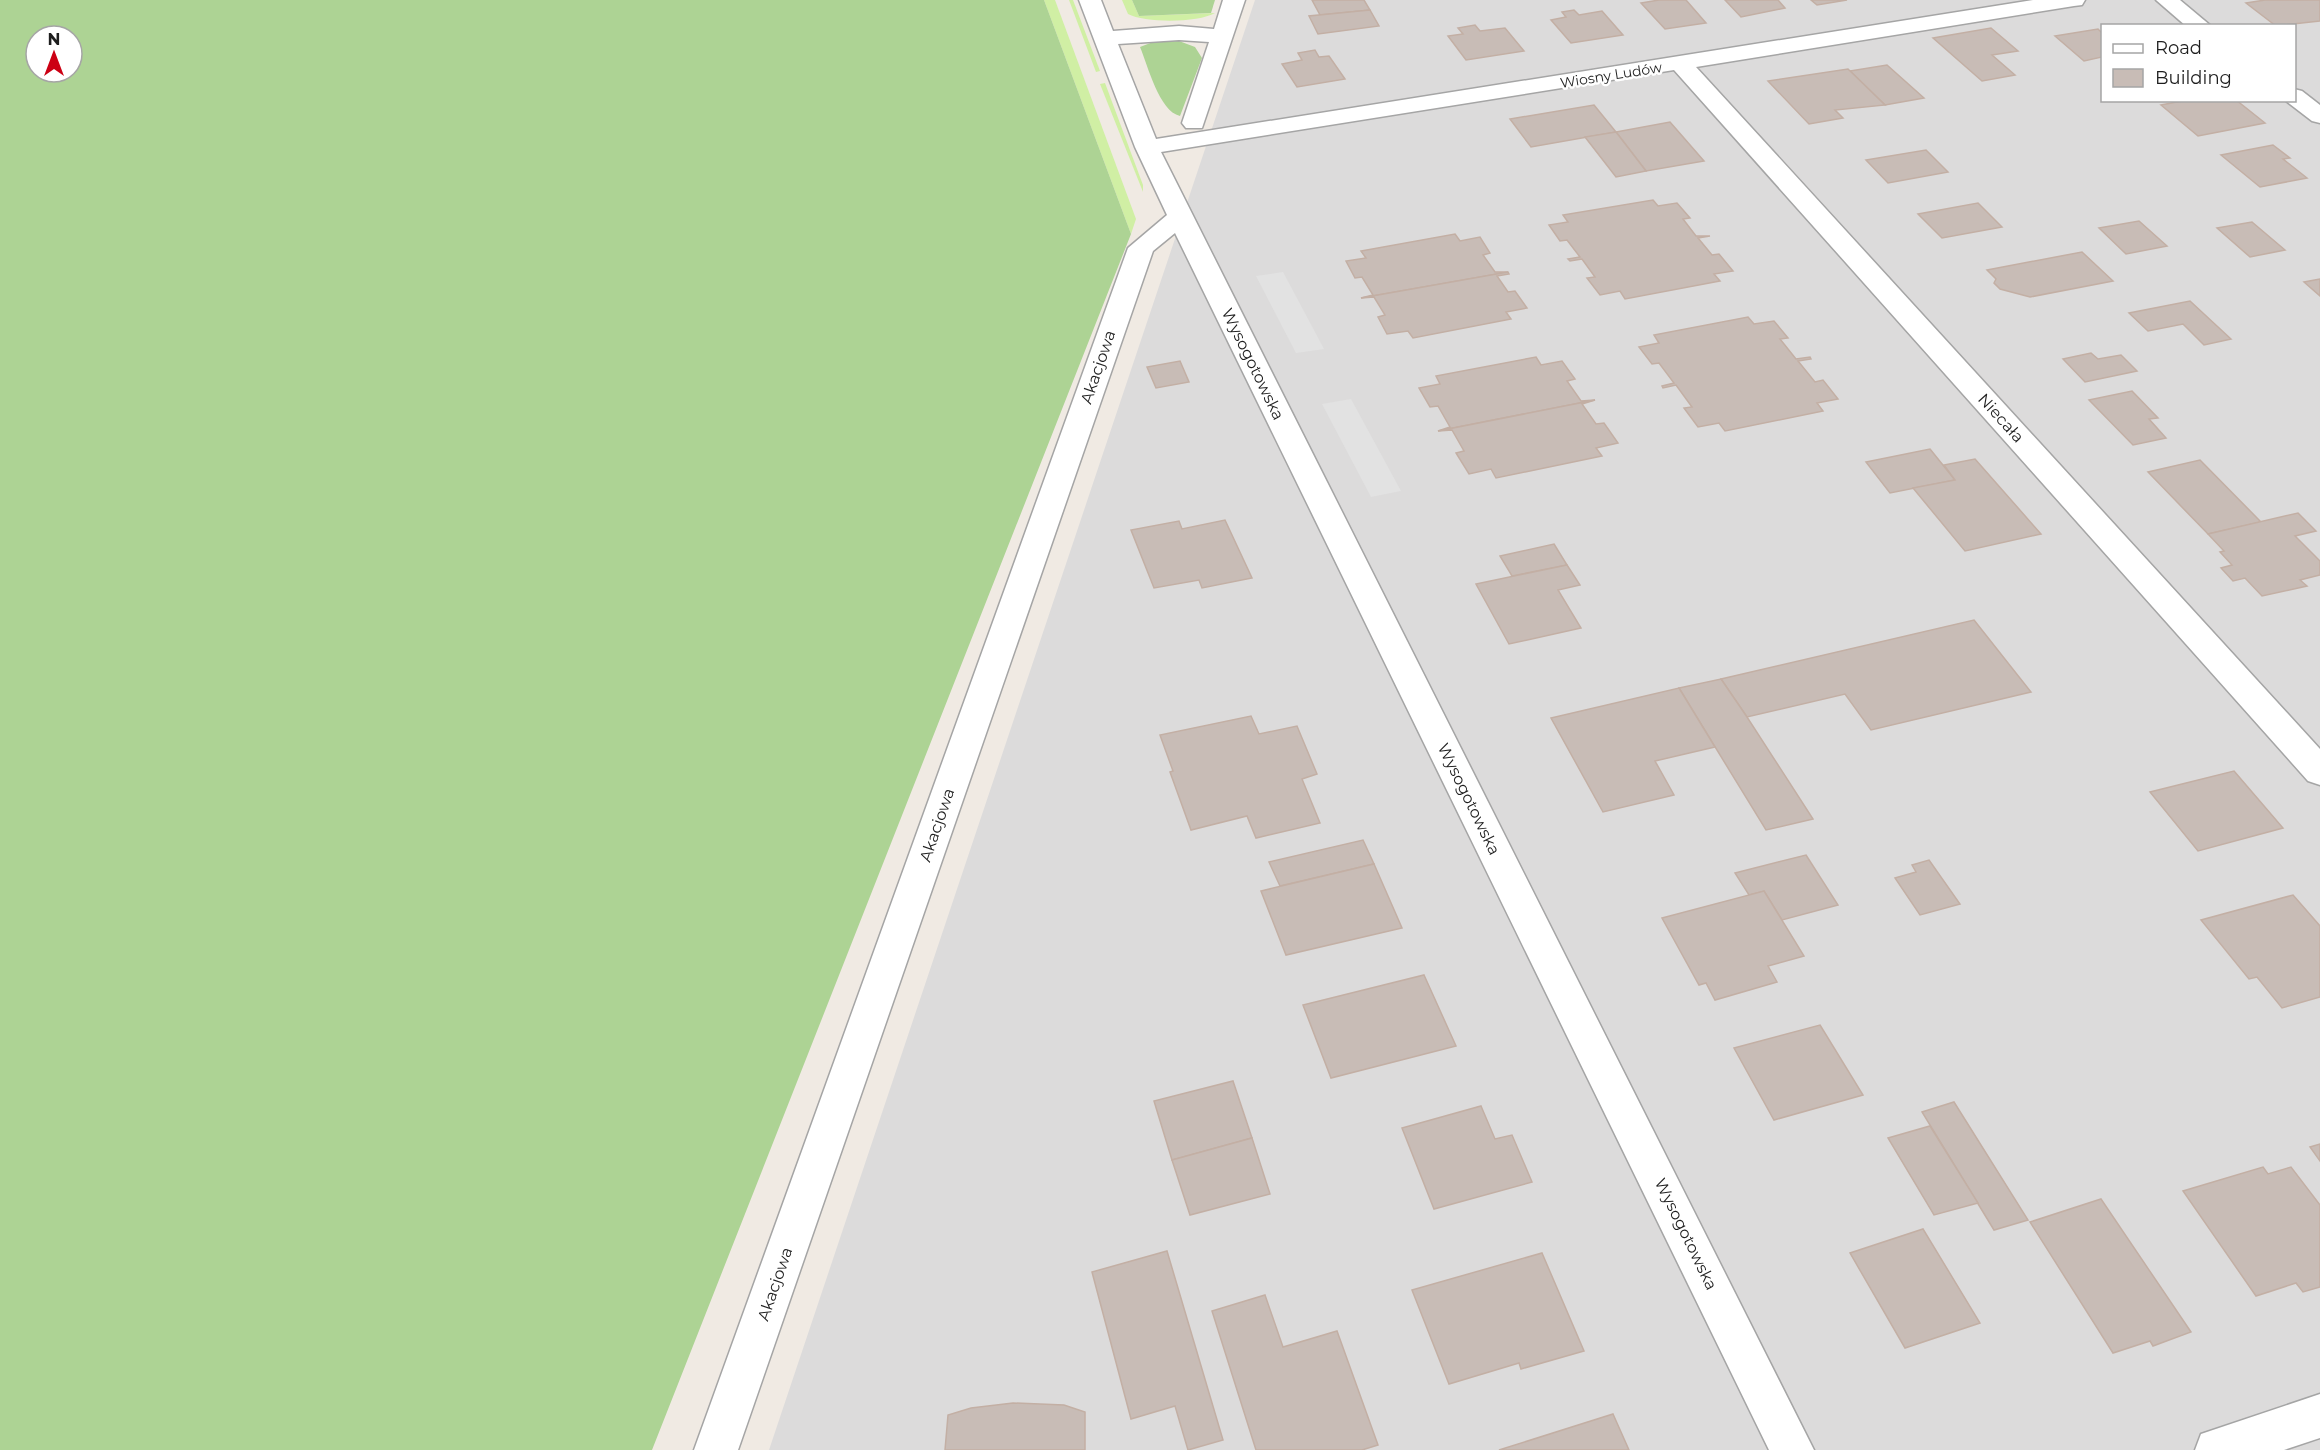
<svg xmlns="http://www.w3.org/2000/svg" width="2320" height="1450" font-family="Montserrat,sans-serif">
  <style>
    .residential { fill: #dcdbdb; fill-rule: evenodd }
    .grass { fill: #d0efa4 }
    .forest { fill: #add394; fill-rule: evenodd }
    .parking { fill: #e2e2e2 }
    .building { fill: #c8bcb6; stroke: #c3afa4; stroke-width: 1.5 }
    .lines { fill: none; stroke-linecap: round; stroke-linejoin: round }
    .minor-casing { stroke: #a5a5a5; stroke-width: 3 }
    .minor { fill: #fff; fill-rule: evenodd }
    .labels { text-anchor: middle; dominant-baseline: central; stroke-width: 5; stroke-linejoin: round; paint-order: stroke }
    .far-street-label { font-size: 14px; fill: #1e1e1e; stroke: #fff }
    .street-label { font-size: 16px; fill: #1e1e1e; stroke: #fff }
  </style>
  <rect width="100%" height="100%" fill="#f0eae3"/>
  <!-- residential -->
  <path class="residential" d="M1255 0H2320V1450H769ZM2102 26H2294V100H2102Z"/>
  <!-- grass -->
  <g class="grass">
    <path d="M1044 0H1055L1136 219 1131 234Z"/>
    <path d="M1069 0H1073L1100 71 1096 72Z"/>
    <path d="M1122 0H1132L1139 16 1215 13C1198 23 1145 23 1128 14Z"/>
    <path d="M1105 83 1143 185V192L1100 84Z"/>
  </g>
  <!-- forest -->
  <g class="forest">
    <path d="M0 0H1044L1131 234 652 1450H0ZM36 36H72V72H36Z"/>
    <path d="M1132 0H1215L1211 13 1139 16Z"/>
    <path d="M1179 41 1195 47 1202 58 1180 116C1159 111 1148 66 1140 47L1153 42Z"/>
  </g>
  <!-- parking -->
  <g class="parking">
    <path d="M1283 272 1324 349 1296 353 1256 276Z"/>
    <path d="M1351 399 1401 491 1371 497 1322 404Z"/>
  </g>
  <!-- building -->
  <g class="building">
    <path d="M1312 0H1364L1370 10 1320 15Z"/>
    <path d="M1659 0H1686L1706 23 1665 29 1641 3Z"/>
    <path d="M1725 0H1778L1785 8 1741 17Z"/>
    <path d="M1811 0H1847L1817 5Z"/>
    <path d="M2265 0H2320V21L2276 26 2246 3Z"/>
    <path d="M1370 10 1379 26 1318 34 1309 16Z"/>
    <path d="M1574 10 1579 15 1602 11 1623 35 1571 43 1551 20 1566 17 1562 12Z"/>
    <path d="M1475 25 1480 31 1505 28 1524 51 1466 60 1448 36 1463 34 1458 28Z"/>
    <path d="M1991 28 2018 51 1992 55 2015 75 1982 81 1933 38Z"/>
    <path d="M2098 29 2102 33V57L2084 61 2055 36Z"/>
    <path d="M1315 50 1319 57 1329 56 1345 79 1297 87 1282 64 1302 60 1298 53Z"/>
    <path d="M1887 65 1924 98 1885 105 1850 71Z"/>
    <path d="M1848 69 1885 105 1835 110 1843 118 1809 124 1768 81Z"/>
    <path d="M2187 100H2236L2265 123 2198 136 2161 105Z"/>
    <path d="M1594 105 1616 132 1531 147 1510 119Z"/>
    <path d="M1670 122 1704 161 1646 171 1616 132Z"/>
    <path d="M1616 132 1646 171 1616 177 1585 137Z"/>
    <path d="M2273 145 2290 158 2283 159 2307 178 2260 187 2221 155Z"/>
    <path d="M1926 150 1948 172 1888 183 1866 160Z"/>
    <path d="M1653 200 1658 206 1677 203 1690 218 1683 219 1696 236H1710L1698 238 1712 255 1719 254 1733 271 1714 274 1720 281 1625 299 1620 291 1600 295 1587 278 1595 277 1582 259 1570 261 1568 259 1580 257 1567 240 1560 241 1549 225 1568 222 1563 215Z"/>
    <path d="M1978 203 2002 227 1942 238 1918 214Z"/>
    <path d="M2139 221 2167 246 2126 254 2099 228Z"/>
    <path d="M2252 222 2285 250 2250 257 2217 228Z"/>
    <path d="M1455 234 1460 241 1480 237 1490 253 1483 255 1495 272H1508L1361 298 1373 295 1362 277 1355 278 1346 261 1366 258 1361 251Z"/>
    <path d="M2082 252 2113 281 2030 297 2000 289 1994 283 1996 279 1987 270Z"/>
    <path d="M1508 272 1509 274 1497 276 1508 292 1515 291 1527 308 1506 312 1511 319 1413 338 1408 331 1387 334 1378 317 1385 315 1374 297 1361 298Z"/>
    <path d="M2320 279V296L2304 282Z"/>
    <path d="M2190 301 2231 339 2204 345 2183 324 2148 331 2129 313Z"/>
    <path d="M1748 317 1754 324 1774 321 1788 338 1780 339 1796 359 1810 357 1811 359 1798 361 1815 382 1823 380 1838 399 1817 403 1823 411 1725 431 1719 423 1698 427 1684 408 1692 407 1676 385 1663 388 1662 386 1674 383 1659 363 1652 364 1639 347 1659 343 1654 335Z"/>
    <path d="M2091 353 2098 359 2121 355 2137 371 2085 382 2063 359Z"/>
    <path d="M1536 357 1541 365 1562 361 1575 379 1567 381 1581 401 1595 400 1438 431 1450 427 1438 406 1430 407 1419 388 1440 384 1436 376Z"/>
    <path d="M1180 361 1189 382 1156 388 1147 367Z"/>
    <path d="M2132 391 2158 418 2149 419 2166 438 2133 445 2089 400Z"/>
    <path d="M1595 400 1582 404 1596 424 1604 423 1618 443 1596 448 1602 456 1496 478 1491 469 1469 474 1456 453 1464 451 1452 430 1438 431Z"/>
    <path d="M1930 449 1955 480 1890 493 1866 462Z"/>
    <path d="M1975 459 2041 534 1965 551 1913 488 1955 480 1944 465Z"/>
    <path d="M2200 460 2261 522 2208 534 2148 472Z"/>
    <path d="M2298 513 2316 531 2295 536 2320 561V575L2300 580 2307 586 2262 596 2245 578 2233 581 2221 568 2232 565 2220 552 2224 551 2208 534Z"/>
    <path d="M1225 520 1252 578 1202 588 1199 580 1154 588 1131 530 1179 521 1182 529Z"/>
    <path d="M1554 544 1567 565 1512 576 1500 556Z"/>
    <path d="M1567 565 1580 585 1558 590 1581 628 1509 644 1476 584Z"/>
    <path d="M1974 620 2031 692 1871 730 1845 694 1747 717 1721 679Z"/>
    <path d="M1721 679 1747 717 1813 819 1766 830 1679 688Z"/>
    <path d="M1679 688 1715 747 1655 761 1674 795 1603 812 1551 718Z"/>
    <path d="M1251 716 1259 734 1297 726 1317 774 1302 779 1320 823 1256 838 1247 816 1191 830 1170 772 1173 771 1160 735Z"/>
    <path d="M2234 771 2283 828 2198 851 2150 792Z"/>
    <path d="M1363 840 1374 864 1280 886 1269 862Z"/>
    <path d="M1806 855 1838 905 1782 920 1764 891 1749 895 1735 873Z"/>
    <path d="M1929 860 1960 904 1920 915 1895 878 1916 872 1912 865Z"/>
    <path d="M1374 864 1402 928 1286 955 1261 891Z"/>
    <path d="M1764 891 1804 956 1768 966 1777 982 1715 1000 1706 983 1699 985 1662 918Z"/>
    <path d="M2293 895 2320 926V997L2282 1008 2257 977 2249 979 2201 920Z"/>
    <path d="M1424 975 1456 1046 1331 1078 1303 1005Z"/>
    <path d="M1820 1025 1863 1095 1774 1120 1734 1048Z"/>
    <path d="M1233 1081 1252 1138 1172 1160 1154 1101Z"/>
    <path d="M1954 1102 2028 1220 1994 1230 1922 1112Z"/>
    <path d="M1481 1106 1495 1139 1512 1135 1532 1182 1434 1209 1402 1128Z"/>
    <path d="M1930 1126 1978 1203 1934 1215 1888 1138Z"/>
    <path d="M1252 1138 1270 1194 1190 1215 1172 1160Z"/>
    <path d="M2320 1144V1161L2310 1147Z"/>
    <path d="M2263 1167 2268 1174 2291 1167 2320 1205V1287L2303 1292 2296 1283 2256 1296 2183 1191Z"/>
    <path d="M2101 1199 2191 1332 2153 1346 2150 1341 2113 1353 2030 1222Z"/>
    <path d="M1923 1229 1980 1323 1905 1348 1850 1253Z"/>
    <path d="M1167 1251 1223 1440 1188 1450 1175 1406 1131 1419 1092 1272Z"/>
    <path d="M1542 1253 1584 1351 1521 1369 1519 1363 1449 1384 1412 1290Z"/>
    <path d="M1265 1295 1283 1347 1337 1331 1378 1445 1362 1450H1256L1212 1311Z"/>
    <path d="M1013 1403 1064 1405 1085 1412V1450H945L948 1415 971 1408Z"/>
    <path d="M1613 1414 1629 1450H1499Z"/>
  </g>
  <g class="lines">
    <!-- minor casing -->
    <g class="minor-casing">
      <g id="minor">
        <path d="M1079 0H1101L1113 31 1179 26 1214 29 1223 0H1245L1202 128H1186L1182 123 1209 42 1179 40 1118 44 1156 139 2033 0H2085L2082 5 2074 6 1696 67 2320 749V785L2308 781 1674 70 1161 152 1814 1450H1769L1175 233 1153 251 738 1450H694L1128 248 1167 215 1135 147Z"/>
        <path d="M2156 0H2180L2211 26H2186Z"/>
        <path d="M2294 89 2302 91 2320 105V123L2312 121 2286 101 2294 100Z"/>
        <path d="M2320 1394V1438L2284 1450H2195L2201 1434Z"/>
      </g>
    </g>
    <!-- minor -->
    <use href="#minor" class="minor"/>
  </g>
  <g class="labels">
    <!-- far-street labels -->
    <g class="far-street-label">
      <text transform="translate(1611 75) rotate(-9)">Wiosny Ludów</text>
    </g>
    <!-- street labels -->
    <g class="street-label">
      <text transform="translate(1253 364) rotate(64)">Wysogotowska</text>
      <text transform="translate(1098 367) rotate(-71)">Akacjowa</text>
      <text transform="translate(2001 418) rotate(48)">Niecała</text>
      <text transform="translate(1469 799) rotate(64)">Wysogotowska</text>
      <text transform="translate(937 825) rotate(-71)">Akacjowa</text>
      <text transform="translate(1686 1234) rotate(64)">Wysogotowska</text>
      <text transform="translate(775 1284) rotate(-71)">Akacjowa</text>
    </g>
  </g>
  <!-- legend -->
  <rect x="2101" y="24" width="195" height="78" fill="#ffffff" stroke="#a5a5a5" stroke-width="1.5"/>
  <rect x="2113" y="44" width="30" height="9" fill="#ffffff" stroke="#a5a5a5" stroke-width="1.5"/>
  <text x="2155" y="54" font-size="18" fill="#1e1e1e">Road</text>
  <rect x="2113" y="69" width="30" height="18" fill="#c8bcb6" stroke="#a5a5a5" stroke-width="1.5"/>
  <text x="2155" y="84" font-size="18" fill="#1e1e1e">Building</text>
  <!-- north arrow -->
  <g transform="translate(54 54)"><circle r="28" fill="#ffffff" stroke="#a5a5a5" stroke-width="1.5"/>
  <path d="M0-4.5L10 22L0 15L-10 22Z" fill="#cc0014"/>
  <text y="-9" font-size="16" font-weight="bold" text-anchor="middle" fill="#1e1e1e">N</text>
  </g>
</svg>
